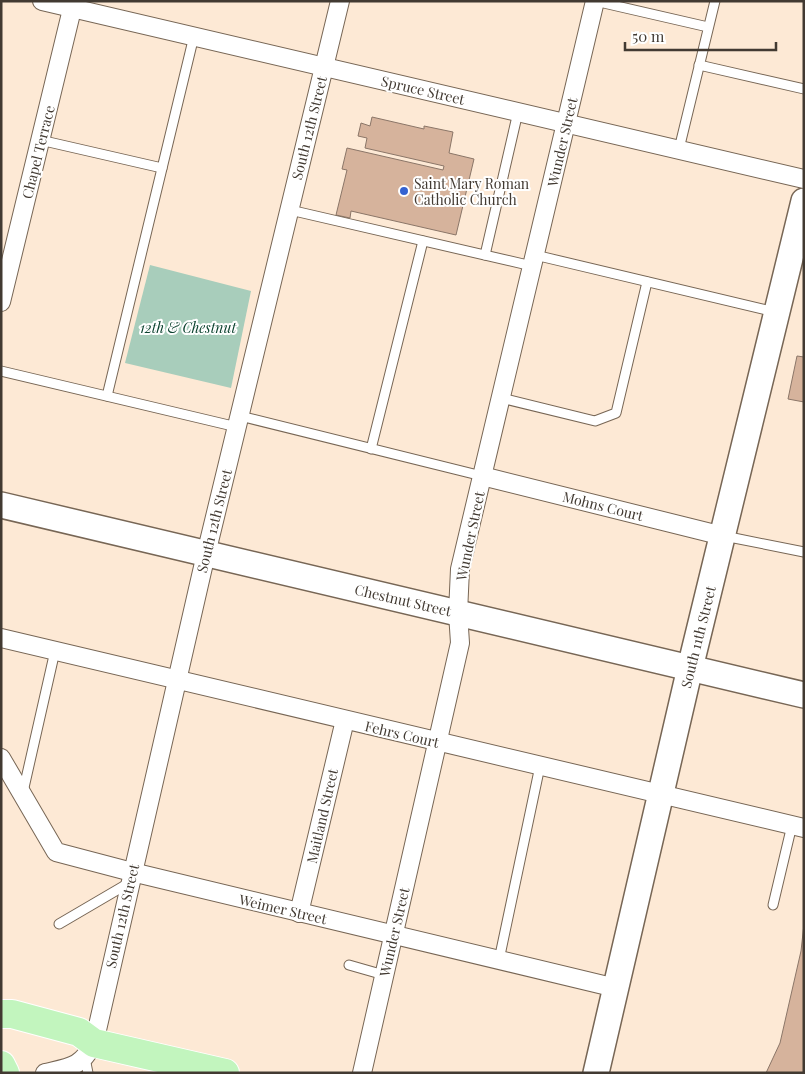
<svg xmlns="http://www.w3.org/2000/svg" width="805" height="1074" font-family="'Playfair Display',serif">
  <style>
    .green { fill: #a8cdbb }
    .building { fill: #d6b39c; stroke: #8b7668 }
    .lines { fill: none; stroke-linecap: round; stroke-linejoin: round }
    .lane-casing { stroke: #765; stroke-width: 11 }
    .street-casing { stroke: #765; stroke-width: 20 }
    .secondary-casing { stroke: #765; stroke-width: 28 }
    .primary-casing { stroke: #fff; stroke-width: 30 }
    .lane { stroke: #fff; stroke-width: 9 }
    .street { stroke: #fff; stroke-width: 18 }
    .secondary { stroke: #fff; stroke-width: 25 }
    .primary { stroke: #c2f5be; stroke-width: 28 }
    .poi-dot { fill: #3462d1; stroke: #fff; stroke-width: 2 }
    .labels { text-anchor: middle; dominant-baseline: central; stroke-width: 4; stroke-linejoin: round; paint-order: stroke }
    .street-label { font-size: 14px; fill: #423a32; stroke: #fff }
    .poi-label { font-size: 14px; fill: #423a32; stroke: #fff; text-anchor: start }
    .park-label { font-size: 14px; font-style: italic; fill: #0a412d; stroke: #fff }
  </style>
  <rect width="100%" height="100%" fill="#fde9d5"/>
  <!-- green -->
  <path class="green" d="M150 265 251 291 231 388 125 363Z"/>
  <!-- building -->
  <g class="building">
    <path d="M372 117 424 129V126L453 132 449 153 474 159 456 235 351 211 350 218 336 215 347 170 342 169 347 148 443 170 444 166 365 148 367 138 358 136 361 123 370 126Z"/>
    <path d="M797 356 804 357V402L788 399Z"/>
    <path d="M804 924V1073H766L780 1043 801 951Z"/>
  </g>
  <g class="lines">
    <!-- lane casing -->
    <g class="lane-casing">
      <g id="lane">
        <path d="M595 1 708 27"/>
        <path d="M699 65 804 89"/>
        <path d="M40 140 162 168"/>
        <path d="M679 149 715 1"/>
        <path d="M290 210 532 266"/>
        <path d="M485 255 518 112"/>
        <path d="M535 255 775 312"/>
        <path d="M1 371 237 427"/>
        <path d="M107 396 194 36"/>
        <path d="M501 398 595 421 616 413 647 282"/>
        <path d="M240 416 482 476"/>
        <path d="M371 449 423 241"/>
        <path d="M724 536 804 552"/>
        <path d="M23 792 55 651"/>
        <path d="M773 905 792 825"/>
        <path d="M59 924 129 883"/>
        <path d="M499 960 540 766"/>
        <path d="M349 965 384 975"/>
        <path d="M85 1058 88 1073"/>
      </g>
    </g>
    <!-- street casing -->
    <g class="street-casing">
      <g id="street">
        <path d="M42 1 804 179"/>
        <path d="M1 302 74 1"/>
        <path d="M482 476 723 536"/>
        <path d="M1 638 804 828"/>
        <path d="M1 758 56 852 132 872 616 988"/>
        <path d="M299 913 345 720"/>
        <path d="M45 1073C71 1067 81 1067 94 1043L206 554 340 1"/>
        <path d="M362 1073 460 643 458 613 460 569 595 1"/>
      </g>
    </g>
    <!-- secondary casing -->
    <g class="secondary-casing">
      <g id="secondary">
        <path d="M1 505 804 695"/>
        <path d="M596 1073 690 668 804 201"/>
      </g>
    </g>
    <!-- primary casing -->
    <g class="primary-casing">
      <g id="primary">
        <path d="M1 1014H12L79 1032 94 1043 225 1073"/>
        <path d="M1 1065 5 1073"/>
      </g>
    </g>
    <!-- lane -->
    <use href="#lane" class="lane"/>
    <!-- street -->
    <use href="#street" class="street"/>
    <!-- secondary -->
    <use href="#secondary" class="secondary"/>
    <!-- primary -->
    <use href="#primary" class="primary"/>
  </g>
  <!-- markers -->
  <circle class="poi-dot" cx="404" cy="191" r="5"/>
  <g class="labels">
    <!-- street labels -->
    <g class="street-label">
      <text transform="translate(423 90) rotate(13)">Spruce Street</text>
      <text transform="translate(309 128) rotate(-76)">South 12th Street</text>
      <text transform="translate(562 142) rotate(-77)">Wunder Street</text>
      <text transform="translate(38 152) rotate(-76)">Chapel Terrace</text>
      <text transform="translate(603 506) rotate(14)">Mohns Court</text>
      <text transform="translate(214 521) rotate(-76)">South 12th Street</text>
      <text transform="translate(470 536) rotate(-78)">Wunder Street</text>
      <text transform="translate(403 600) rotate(13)">Chestnut Street</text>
      <text transform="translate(698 637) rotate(-76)">South 11th Street</text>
      <text transform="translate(402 734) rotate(13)">Fehrs Court</text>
      <text transform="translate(322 816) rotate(-77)">Maitland Street</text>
      <text transform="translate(283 909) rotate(13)">Weimer Street</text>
      <text transform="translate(122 916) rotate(-77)">South 12th Street</text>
      <text transform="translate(394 932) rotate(-77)">Wunder Street</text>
    </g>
    <!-- poi labels -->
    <g class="poi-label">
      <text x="414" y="183">Saint Mary Roman<tspan x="414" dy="16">Catholic Church</tspan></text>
    </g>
    <!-- park labels -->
    <g class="park-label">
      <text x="188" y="327">12th &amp; Chestnut</text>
    </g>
  </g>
  <!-- border -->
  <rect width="805" height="1074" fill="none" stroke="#423a32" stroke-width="5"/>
  <!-- scale -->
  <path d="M625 42v8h151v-8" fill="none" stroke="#423a32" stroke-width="2.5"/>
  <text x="632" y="42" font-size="15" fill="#423a32" stroke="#ffffff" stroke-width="4" paint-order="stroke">50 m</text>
</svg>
